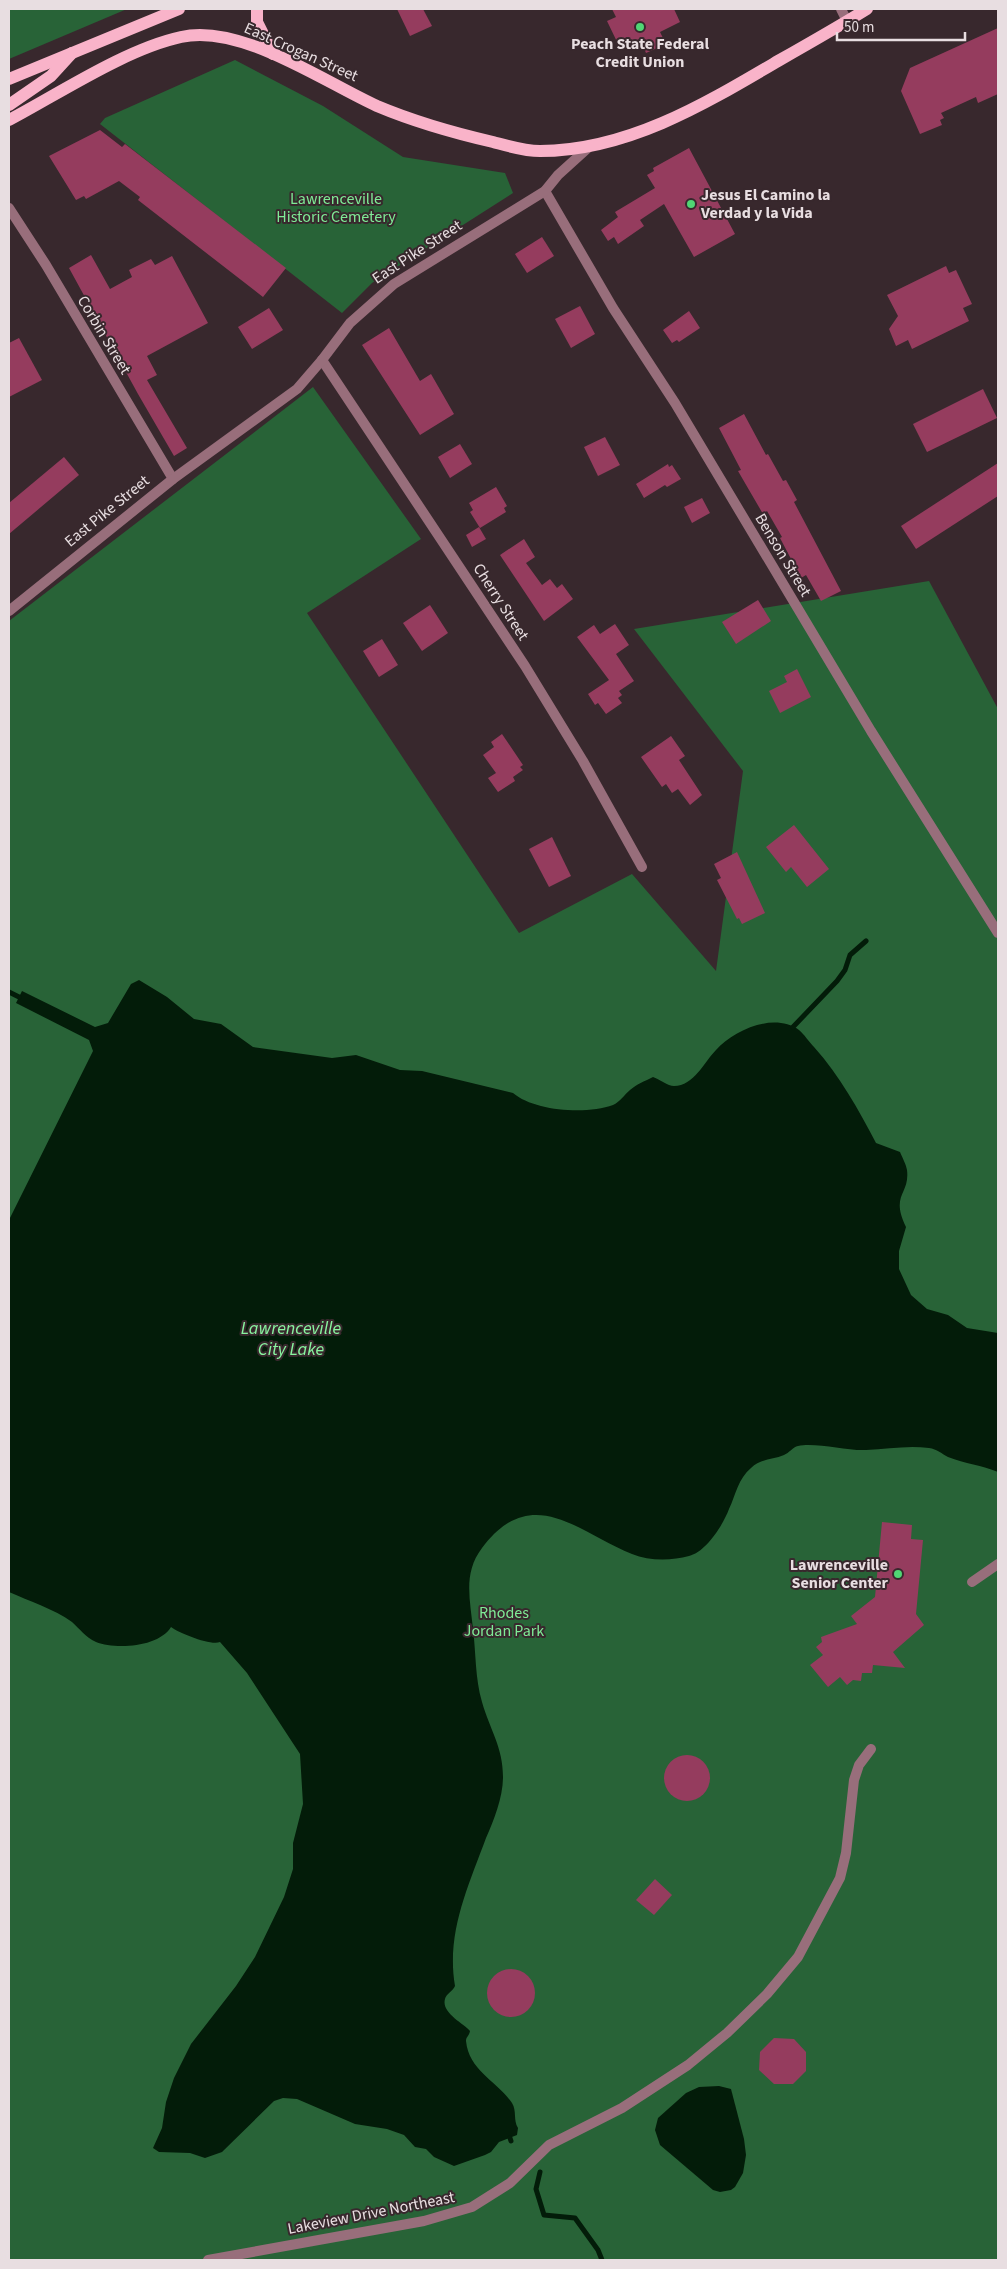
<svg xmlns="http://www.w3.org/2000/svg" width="1007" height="2269" font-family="'Source Sans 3',sans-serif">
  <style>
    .green { fill: #286337 }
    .water { fill: #031c09 }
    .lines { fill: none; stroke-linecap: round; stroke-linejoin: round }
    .stream { stroke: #031c09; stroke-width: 5 }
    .building { fill: #953c5e }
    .minor { stroke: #986e7b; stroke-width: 10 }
    .primary { stroke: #f9b3c9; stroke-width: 12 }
    .poi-dot { fill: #50d674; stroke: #38282d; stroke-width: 2 }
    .labels { text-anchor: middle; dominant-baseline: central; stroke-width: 4; stroke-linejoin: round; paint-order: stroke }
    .poi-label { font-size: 16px; font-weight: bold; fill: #e8dee1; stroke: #38282d }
    .street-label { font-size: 16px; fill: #e8dee1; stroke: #38282d }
    .park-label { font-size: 16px; fill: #7feb96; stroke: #38282d }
    .water-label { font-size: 18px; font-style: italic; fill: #89f5a0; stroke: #38282d }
  </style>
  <rect width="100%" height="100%" fill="#38282d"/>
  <!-- green -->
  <g class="green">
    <path d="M9 9H127L9 59Z"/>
    <path d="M235 60 323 106 403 157 505 173 513 193 372 283 342 313 100 124 105 118Z"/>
    <path d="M313 387 421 539 307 613 519 933 632 874 716 971 743 771 634 629 929 581 998 709V2260H9V621Z"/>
  </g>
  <!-- water -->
  <g class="water">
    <path d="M139 980 167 997 194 1019 221 1024 253 1047 332 1058 356 1055 400 1070 422 1071 513 1093C534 1111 586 1115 613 1105 620 1102 624 1095 630 1090 637 1084 645 1081 653 1077 659 1079 668 1086 674 1086 694 1086 704 1062 716 1050 734 1030 774 1012 799 1030 804 1034 809 1042 814 1047 840 1076 858 1109 876 1143L900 1152C902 1157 906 1164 907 1170 910 1195 890 1194 906 1227L899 1251V1269L911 1295 927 1309 948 1315 967 1328 998 1333V1472C982 1465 965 1464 948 1457 942 1454 937 1449 929 1448 908 1445 888 1449 866 1450 847 1451 815 1442 798 1446 793 1447 789 1453 784 1455 773 1460 761 1458 751 1468 738 1479 736 1494 729 1509 723 1525 706 1552 689 1556 671 1561 649 1561 632 1554 579 1533 532 1481 482 1548 463 1573 470 1599 473 1629 476 1653 475 1678 482 1702 490 1730 503 1747 503 1777 503 1797 494 1820 486 1838 468 1887 446 1933 455 1986 453 1991 446 1994 445 1999 441 2013 463 2023 470 2031 469 2036 466 2037 466 2041 469 2071 497 2081 512 2103 517 2111 513 2120 518 2128L517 2135 499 2142 491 2152 485 2155 454 2166 434 2157 426 2149 415 2147 404 2135 387 2129 355 2124 297 2099 283 2098 274 2101 222 2152 205 2158 190 2153 159 2152 153 2148 162 2128 166 2102 174 2078 191 2044 236 1986 255 1957 284 1897 293 1869V1843L303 1804 300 1754 247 1673 220 1642C211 1646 179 1633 171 1627 159 1647 116 1650 96 1642 85 1637 80 1629 72 1622 54 1609 29 1601 9 1592V1220L93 1051 89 1040 16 1003 22 991 95 1027 108 1023 131 984Z"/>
    <path d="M719 2086 731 2089 744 2139 746 2155 743 2173 735 2187 731 2190 720 2192 713 2190 660 2145 655 2130 658 2118 686 2093 699 2087Z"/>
  </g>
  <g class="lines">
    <!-- stream -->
    <g class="stream">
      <path d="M9 992 19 997"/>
      <path d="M793 1027 837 981 845 970 850 955 866 941"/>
      <path d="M510 2138 511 2141"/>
      <path d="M540 2172 536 2189 544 2215 575 2218 598 2250 602 2260"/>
    </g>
  </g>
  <!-- building -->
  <g class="building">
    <path d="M397 9H423L432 26 410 36Z"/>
    <path d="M612 9H674L680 22 660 32 666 44 646 53 640 39 620 48 607 21 616 17Z"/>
    <path d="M998 28V94L978 103 976 97 941 113 944 118 940 120 942 125 920 134 901 91 910 68Z"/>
    <path d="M100 130 122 147 125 144 286 268 263 297 138 200 140 197 119 181 86 199 84 196 76 200 49 156Z"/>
    <path d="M689 148 735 234 694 257 664 204 640 220 644 226 618 244 614 237 608 241 601 230 618 217 615 212 655 188 647 175 654 171 653 168Z"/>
    <path d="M542 237 554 256 527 273 515 254Z"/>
    <path d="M91 255 110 289 132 277 129 270 151 259 155 265 172 256 208 323 147 356 157 375 147 380 187 448 174 456 138 394 69 268Z"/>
    <path d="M946 266 949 273 956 270 972 304 963 308 969 321 912 349 908 340 896 346 889 329 898 316 887 295Z"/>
    <path d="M580 306 595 334 571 348 555 319Z"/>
    <path d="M269 308 283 330 252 349 238 327Z"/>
    <path d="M689 311 700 328 679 342 677 340 672 343 663 330Z"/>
    <path d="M389 328 420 381 431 374 454 414 420 435 362 345Z"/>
    <path d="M19 338 42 380 9 397V343Z"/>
    <path d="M983 389 997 418 927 452 913 424Z"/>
    <path d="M744 414 766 455 768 454 783 481 786 480 797 500 794 502 841 591 821 601 806 575 801 578 780 538 782 537 767 511 763 514 738 471 741 470 719 428Z"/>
    <path d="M605 437 620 465 598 476 584 447Z"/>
    <path d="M460 444 472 464 450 478 438 457Z"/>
    <path d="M64 457 79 475 9 534V503Z"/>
    <path d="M998 463V496L916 549 901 526Z"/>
    <path d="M668 464 669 467 672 465 681 479 667 487 665 485 644 498 636 484Z"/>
    <path d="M496 487 507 506 504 508 506 512 480 528 470 512 473 510 469 503Z"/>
    <path d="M702 498 710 513 692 523 684 507Z"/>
    <path d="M479 527 486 539 472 547 466 535Z"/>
    <path d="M524 539 535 557 526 563 542 585 550 579 557 588 562 584 573 599 544 621 500 555Z"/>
    <path d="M758 600 771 621 736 644 722 622Z"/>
    <path d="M430 605 448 633 422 651 403 623Z"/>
    <path d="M615 624 629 645 616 654 634 681 619 691 622 695 618 698 622 703 606 714 598 703 595 705 588 694 609 680 577 637 594 625 600 634Z"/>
    <path d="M382 639 398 665 379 677 363 651Z"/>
    <path d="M797 669 811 697 780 713 769 691 787 682 784 676Z"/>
    <path d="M502 734 523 765 520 767 523 770 513 777 515 781 498 792 488 778 496 773 483 755 494 747 491 742Z"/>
    <path d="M671 736 685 756 679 760 702 795 690 805 678 789 672 793 666 784 662 787 641 757Z"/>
    <path d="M794 825 829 869 807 887 791 867 786 872 766 847Z"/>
    <path d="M552 837 571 876 549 887 529 849Z"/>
    <path d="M737 852 765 913 742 924 739 918 737 919 717 880 721 878 714 864Z"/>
    <path d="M882 1522 912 1525 911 1539 923 1540 916 1614 924 1625 893 1652 905 1668 873 1665 872 1673H862L861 1681 853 1680 847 1685 840 1677 828 1687 810 1665 823 1655 816 1647 822 1642 821 1637 857 1624 851 1616 875 1597Z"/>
    <circle cx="687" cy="1778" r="23"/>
    <path d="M655 1879 672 1895 654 1915 636 1900Z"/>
    <circle cx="511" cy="1993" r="24"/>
    <path d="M774 2038 794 2039 806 2052V2071L793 2084H774L759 2070 760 2052Z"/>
  </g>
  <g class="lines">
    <!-- minor -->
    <g class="minor">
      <path d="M841 9 847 21"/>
      <path d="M545 191 613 308 675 403 871 731 998 933"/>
      <path d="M9 208 46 265 173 479"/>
      <path d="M322 360 525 666 583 761 642 867"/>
      <path d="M9 611 173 479 297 389 322 360 350 323 394 284 545 191 558 175 590 146"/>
      <path d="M972 1582 998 1564"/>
      <path d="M208 2260 424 2221 472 2207 510 2183 549 2145 622 2108 688 2065 727 2033 767 1994 798 1957 840 1878 846 1853 854 1780 859 1765 871 1749"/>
    </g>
    <!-- primary -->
    <g class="primary">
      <path d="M257 9V22L273 54"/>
      <path d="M9 79 179 9"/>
      <path d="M9 105 51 76 72 53"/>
      <path d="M9 120C60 93 126 49 181 37 240 23 324 82 377 106 415 122 454 133 493 142 508 146 524 151 540 151 627 151 705 104 778 61 808 44 838 27 867 9"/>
    </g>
  </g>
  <!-- markers -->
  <g class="poi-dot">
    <circle cx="640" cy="27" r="5"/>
    <circle cx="691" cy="204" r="5"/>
    <circle cx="898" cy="1574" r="5"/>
  </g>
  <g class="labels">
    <!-- poi labels -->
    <g class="poi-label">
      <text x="640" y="44">Peach State Federal<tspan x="640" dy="18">Credit Union</tspan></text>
      <text x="701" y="195" text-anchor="start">Jesus El Camino la<tspan x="701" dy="18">Verdad y la Vida</tspan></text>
      <text x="888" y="1565" text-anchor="end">Lawrenceville<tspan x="888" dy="18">Senior Center</tspan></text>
    </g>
    <!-- street labels -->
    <g class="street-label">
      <text transform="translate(301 52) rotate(24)">East Crogan Street</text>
      <text transform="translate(417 252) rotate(-33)">East Pike Street</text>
      <text transform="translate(104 335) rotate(59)">Corbin Street</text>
      <text transform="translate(107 511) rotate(-39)">East Pike Street</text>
      <text transform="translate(783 555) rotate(59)">Benson Street</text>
      <text transform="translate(501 602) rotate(57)">Cherry Street</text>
      <text transform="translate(371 2213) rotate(-11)">Lakeview Drive Northeast</text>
    </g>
    <!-- park labels -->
    <g class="park-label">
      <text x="336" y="199">Lawrenceville<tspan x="336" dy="18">Historic Cemetery</tspan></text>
      <text x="504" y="1613">Rhodes<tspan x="504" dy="18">Jordan Park</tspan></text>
    </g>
    <!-- water labels -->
    <g class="water-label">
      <text x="291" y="1328">Lawrenceville<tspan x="291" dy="21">City Lake</tspan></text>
    </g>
  </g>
  <!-- border -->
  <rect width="1007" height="2269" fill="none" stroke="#e8dee1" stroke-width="20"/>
  <!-- scale -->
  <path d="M837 32v8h128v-8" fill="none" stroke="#e8dee1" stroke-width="2.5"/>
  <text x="844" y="32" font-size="15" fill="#e8dee1" stroke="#38282d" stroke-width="4" paint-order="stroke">50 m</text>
</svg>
